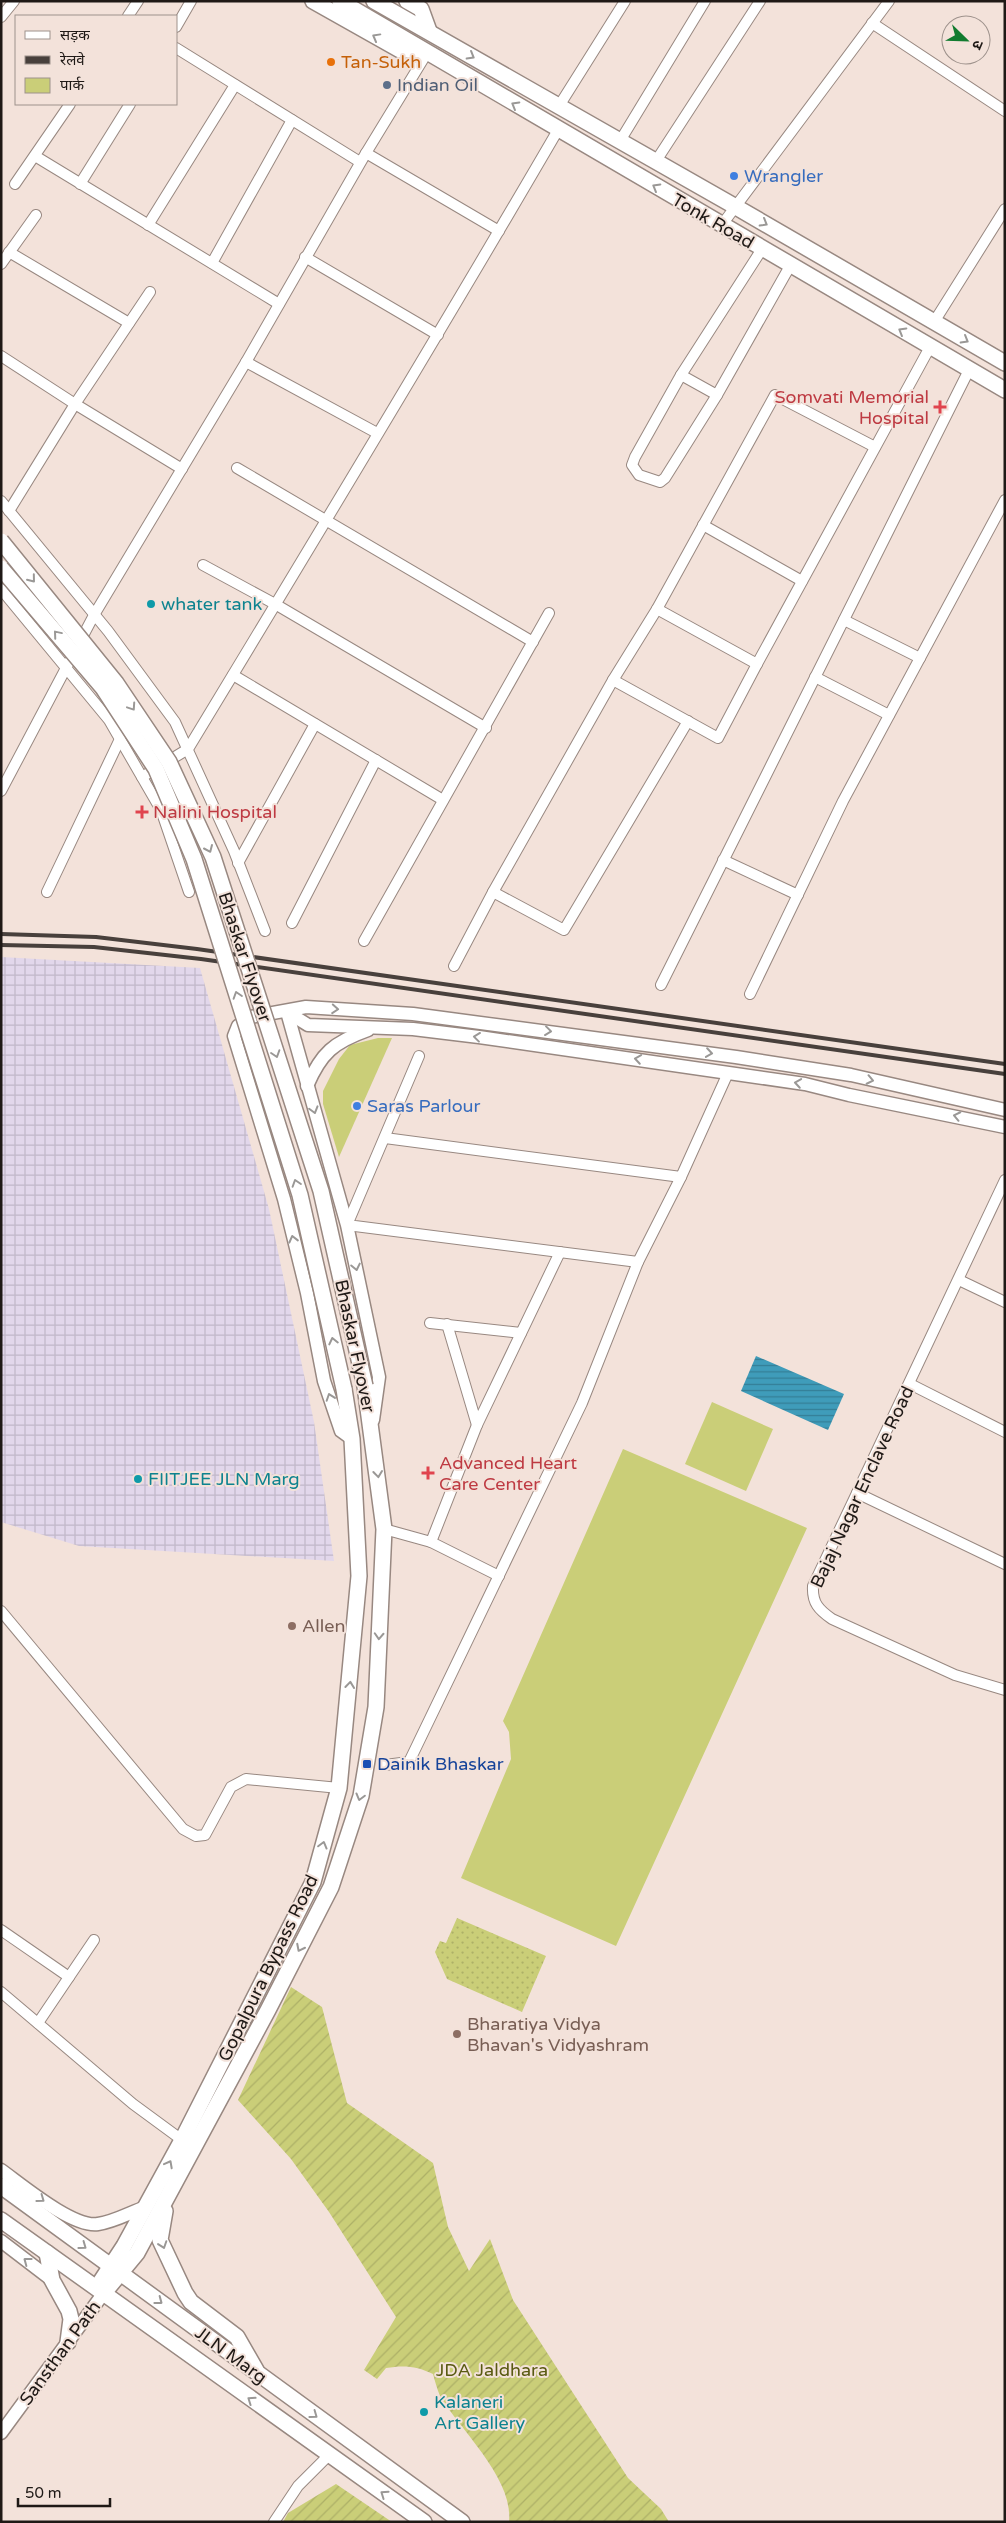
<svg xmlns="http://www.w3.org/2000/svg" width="1006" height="2523" font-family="'Varela Round','Noto Sans Devanagari',sans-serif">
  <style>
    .industrial { fill: url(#industrial-grid) }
    .grass { fill: url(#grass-dots) }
    .park { fill: #cace78 }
    .garden { fill: url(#garden-furrows) }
    .water { fill: url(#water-rules) }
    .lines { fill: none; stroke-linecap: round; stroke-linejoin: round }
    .minor-casing { stroke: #988881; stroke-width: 12 }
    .tertiary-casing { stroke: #988881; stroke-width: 15 }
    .primary-casing { stroke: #988881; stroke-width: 18 }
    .minor { stroke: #fff; stroke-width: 10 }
    .tertiary { stroke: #fff; stroke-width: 12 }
    .primary { stroke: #fff; stroke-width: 15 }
    .rail { stroke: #48403c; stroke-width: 4 }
    .primary-bridge-casing { stroke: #988881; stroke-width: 18; stroke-linecap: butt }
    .primary-bridge { stroke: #fff; stroke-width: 15 }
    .oneway { stroke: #9a9896 }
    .food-dot { fill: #e8710a; stroke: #f3e2da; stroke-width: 2 }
    .service-dot { fill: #5c6f8a; stroke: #f3e2da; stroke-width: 2 }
    .shop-dot { fill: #3f7fe0; stroke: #f3e2da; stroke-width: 2 }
    .health-dot { fill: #e0444e; stroke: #f3e2da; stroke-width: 2 }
    .culture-dot { fill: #0f9aa8; stroke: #f3e2da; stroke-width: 2 }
    .education-dot { fill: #8d6e63; stroke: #f3e2da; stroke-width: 2 }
    .transit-dot { fill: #1a4fb4; stroke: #f3e2da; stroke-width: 2 }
    .labels { text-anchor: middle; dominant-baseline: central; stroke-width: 4; stroke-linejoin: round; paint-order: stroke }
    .food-label { font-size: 18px; fill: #c56008; stroke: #f3e2da; text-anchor: start }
    .service-label { font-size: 18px; fill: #4e5e75; stroke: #f3e2da; text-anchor: start }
    .shop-label { font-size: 18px; fill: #366cbe; stroke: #f3e2da; text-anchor: start }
    .street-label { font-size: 18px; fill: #1f1916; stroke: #f3e2da }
    .health-label { font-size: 18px; fill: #be3a42; stroke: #f3e2da; text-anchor: start }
    .culture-label { font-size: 18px; fill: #0d838f; stroke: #f3e2da; text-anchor: start }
    .education-label { font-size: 18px; fill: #785e54; stroke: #f3e2da; text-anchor: start }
    .transit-label { font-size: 18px; fill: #164399; stroke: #f3e2da; text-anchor: start }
    .park-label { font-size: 18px; fill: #595a12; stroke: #f3e2da }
  </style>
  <defs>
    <pattern id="industrial-grid" width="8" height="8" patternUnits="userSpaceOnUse" patternTransform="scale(1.25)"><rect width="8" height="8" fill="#e2d7eb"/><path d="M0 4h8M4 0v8" fill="none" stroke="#c1b8c9"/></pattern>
    <pattern id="grass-dots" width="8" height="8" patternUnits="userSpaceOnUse" patternTransform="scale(1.25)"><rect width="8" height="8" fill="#cace78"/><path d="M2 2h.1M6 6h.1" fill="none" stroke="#adb067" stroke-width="1.8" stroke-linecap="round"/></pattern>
    <pattern id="garden-furrows" width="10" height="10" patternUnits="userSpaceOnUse" patternTransform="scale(1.25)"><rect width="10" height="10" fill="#cace78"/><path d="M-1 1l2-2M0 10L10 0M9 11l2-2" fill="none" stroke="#adb067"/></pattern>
    <pattern id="water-rules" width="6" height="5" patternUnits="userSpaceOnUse" patternTransform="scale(1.25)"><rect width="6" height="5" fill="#3f9cba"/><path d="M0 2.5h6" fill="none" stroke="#347e96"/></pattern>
  </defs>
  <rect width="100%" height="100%" fill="#f3e2da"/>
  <!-- industrial -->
  <path class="industrial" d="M1 957 200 968 269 1209 314 1422 334 1561 79 1546 1 1522Z"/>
  <!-- grass -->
  <path class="grass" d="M457 1918 546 1956 522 2012 447 1979 435 1952 440 1941 446 1943Z"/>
  <!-- park -->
  <g class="park">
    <path d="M378 1038H392L339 1157 323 1104V1091L339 1059 350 1045Z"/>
    <path d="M712 1402 773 1429 746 1491 685 1464Z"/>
    <path d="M623 1449 807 1528 616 1946 461 1878 511 1759 509 1732 503 1721Z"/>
  </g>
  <!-- garden -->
  <g class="garden">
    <path d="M291 1987 322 2007 347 2103 433 2163 448 2227 469 2271 490 2239 513 2300 628 2478 661 2509 669 2522H509C514 2479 461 2431 440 2396 437 2389 435 2381 433 2374 417 2366 404 2365 386 2368L377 2379 364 2370 396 2317 329 2212 291 2159 238 2100Z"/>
    <path d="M336 2484 392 2522H283L288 2513Z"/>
  </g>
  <!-- water -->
  <path class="water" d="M756 1356 844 1394 828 1430 741 1391Z"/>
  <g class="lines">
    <!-- minor casing -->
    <g class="minor-casing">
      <g id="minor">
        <path d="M128 16 138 1"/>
        <path d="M1 17 14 1"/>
        <path d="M872 23 1005 111"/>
        <path d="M176 27 191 1"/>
        <path d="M176 48 360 162"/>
        <path d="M559 106 625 1"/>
        <path d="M620 141 705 1"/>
        <path d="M366 153 499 231"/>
        <path d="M35 156 279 304"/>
        <path d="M656 161 760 1"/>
        <path d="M15 184 70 104"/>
        <path d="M80 184 130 104"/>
        <path d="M148 225 235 85"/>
        <path d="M721 226 889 1"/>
        <path d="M762 249 681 375 635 457 632 465 639 475 660 482 665 478 717 395 790 266"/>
        <path d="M9 252 129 323"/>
        <path d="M305 257 438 335"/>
        <path d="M212 263 292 120"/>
        <path d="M1 264 36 215"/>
        <path d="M934 322 1005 209"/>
        <path d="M1 356 75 404 182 469"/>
        <path d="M246 362 377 433"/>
        <path d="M681 375 717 395"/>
        <path d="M237 468 533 642"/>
        <path d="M1 501 108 631 175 722 234 851 265 931"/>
        <path d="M9 511 75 404 150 292"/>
        <path d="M703 525 802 581"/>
        <path d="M203 565 275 604 486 728"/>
        <path d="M1 589 109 720 161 810 189 892"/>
        <path d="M657 609 757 664 930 347"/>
        <path d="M844 620 920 658"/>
        <path d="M233 675 443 800"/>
        <path d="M815 677 889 715"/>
        <path d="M613 680 718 738 757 664"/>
        <path d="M142 777 188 749C312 544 437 338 558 130"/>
        <path d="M1 791 94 615 246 362 366 153 427 53"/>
        <path d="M723 860 798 895"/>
        <path d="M238 863 315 724"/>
        <path d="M47 892 120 739"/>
        <path d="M493 892 564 930 688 721"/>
        <path d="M292 923 376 760"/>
        <path d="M364 941 549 613"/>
        <path d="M454 966 493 892 613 680 657 609 775 395 875 447"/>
        <path d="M661 985 969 370"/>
        <path d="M750 994 843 801 1005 500"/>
        <path d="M419 1056 347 1225 638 1262"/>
        <path d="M385 1138 681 1177"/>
        <path d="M1005 1180 813 1586C812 1603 819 1610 832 1619L955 1675 1005 1690"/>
        <path d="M959 1280 1005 1302"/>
        <path d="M430 1323 521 1333"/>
        <path d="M447 1324 477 1425"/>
        <path d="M910 1384 1005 1432"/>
        <path d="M857 1493 1005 1564"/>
        <path d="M384 1529 431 1542"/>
        <path d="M499 1576 431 1542 477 1425 560 1252"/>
        <path d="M1 1611 183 1829 196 1836 205 1835 231 1787 246 1779 339 1788"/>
        <path d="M385 1765 409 1762 582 1403 638 1262 681 1177 728 1073"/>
        <path d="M1 1930 69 1977"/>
        <path d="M1 1992 133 2104 182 2140"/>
        <path d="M38 2023 94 1940"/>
        <path d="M274 2522 298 2486 329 2455"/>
      </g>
    </g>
    <!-- tertiary casing -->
    <g class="tertiary-casing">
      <g id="tertiary">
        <path d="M287 1012 308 1025 413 1029 479 1037 805 1084 849 1095 1005 1127"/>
        <path d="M287 1012 347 1225 379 1377 373 1420"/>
        <path d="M307 1086C321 1053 334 1042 368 1030"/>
        <path d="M352 1439 341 1431 324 1381 307 1293 284 1199 234 1036 238 1026 251 1017 306 1007 413 1014 736 1057 851 1075 1005 1110"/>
        <path d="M1 2170C22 2185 73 2228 98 2224 114 2222 131 2212 146 2207"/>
        <path d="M1 2241 52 2280"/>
        <path d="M1 2433 103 2294"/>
      </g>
    </g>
    <!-- primary casing -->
    <g class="primary-casing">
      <g id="primary">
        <path d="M313 1 400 50H421"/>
        <path d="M340 1 1005 390"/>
        <path d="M374 1 736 207 1005 363"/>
        <path d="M407 1 421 9 429 31"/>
        <path d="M1 2186 462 2522"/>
        <path d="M165 2211 160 2240 185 2293 191 2302 237 2337 256 2370"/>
        <path d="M1 2220 424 2522"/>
        <path d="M47 2253 52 2280 69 2311 71 2319 68 2342"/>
        <path d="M101 2281 124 2246 182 2140 313 1882 339 1788 359 1576 352 1439 344 1389"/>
        <path d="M103 2294 137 2253 268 2010 331 1887 361 1796 376 1707 384 1529 365 1386"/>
      </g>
    </g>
    <!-- minor -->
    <use href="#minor" class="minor"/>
    <!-- tertiary -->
    <use href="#tertiary" class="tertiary"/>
    <!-- primary -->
    <use href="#primary" class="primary"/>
    <!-- rail -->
    <g class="rail">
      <path d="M1 934 96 937 197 949 1005 1064"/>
      <path d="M1 945 94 947 201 959 1005 1074"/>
    </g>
    <!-- primary-bridge casing -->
    <g class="primary-bridge-casing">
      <g id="primary-bridge">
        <path d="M1 541 116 683 169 762 213 857 321 1191 365 1386"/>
        <path d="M1 568 103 688 156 769 194 859 300 1195 344 1389"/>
      </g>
    </g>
    <!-- primary-bridge -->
    <use href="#primary-bridge" class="primary-bridge"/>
  </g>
  <!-- one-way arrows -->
  <defs><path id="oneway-chevron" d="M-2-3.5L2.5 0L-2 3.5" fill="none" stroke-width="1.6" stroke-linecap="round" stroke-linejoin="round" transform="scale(1.25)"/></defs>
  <g class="oneway">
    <use href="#oneway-chevron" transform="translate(376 37) rotate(-151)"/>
    <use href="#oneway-chevron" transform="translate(471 56) rotate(30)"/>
    <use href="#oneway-chevron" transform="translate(515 105) rotate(-150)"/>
    <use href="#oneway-chevron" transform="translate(656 187) rotate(-150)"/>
    <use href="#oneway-chevron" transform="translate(764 223) rotate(30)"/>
    <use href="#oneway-chevron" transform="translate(902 331) rotate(-150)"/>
    <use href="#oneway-chevron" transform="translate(965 340) rotate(30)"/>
    <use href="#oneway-chevron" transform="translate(32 579) rotate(51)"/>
    <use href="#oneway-chevron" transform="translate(57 634) rotate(-130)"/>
    <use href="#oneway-chevron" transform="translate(132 707) rotate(56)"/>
    <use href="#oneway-chevron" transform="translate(209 849) rotate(66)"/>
    <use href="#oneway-chevron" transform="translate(237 995) rotate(-108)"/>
    <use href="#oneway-chevron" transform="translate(335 1009) rotate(4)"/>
    <use href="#oneway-chevron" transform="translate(548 1031) rotate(7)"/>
    <use href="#oneway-chevron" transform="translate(477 1037) rotate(-173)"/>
    <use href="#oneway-chevron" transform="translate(709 1053) rotate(8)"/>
    <use href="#oneway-chevron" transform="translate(276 1054) rotate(72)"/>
    <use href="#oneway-chevron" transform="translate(638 1059) rotate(-171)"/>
    <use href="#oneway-chevron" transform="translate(870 1080) rotate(12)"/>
    <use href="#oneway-chevron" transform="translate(798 1083) rotate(-171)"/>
    <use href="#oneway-chevron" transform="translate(314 1110) rotate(74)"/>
    <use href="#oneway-chevron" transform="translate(957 1116) rotate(-168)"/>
    <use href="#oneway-chevron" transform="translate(296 1183) rotate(-108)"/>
    <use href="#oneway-chevron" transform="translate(293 1239) rotate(-104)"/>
    <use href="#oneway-chevron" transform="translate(356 1267) rotate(78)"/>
    <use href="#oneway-chevron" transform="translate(333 1341) rotate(-103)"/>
    <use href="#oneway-chevron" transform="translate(330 1397) rotate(-109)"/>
    <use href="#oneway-chevron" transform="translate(378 1474) rotate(83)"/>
    <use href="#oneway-chevron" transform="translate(379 1636) rotate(93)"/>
    <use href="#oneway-chevron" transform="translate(350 1685) rotate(-84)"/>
    <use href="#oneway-chevron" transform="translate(360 1797) rotate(105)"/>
    <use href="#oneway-chevron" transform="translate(323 1845) rotate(-75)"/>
    <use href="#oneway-chevron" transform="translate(300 1948) rotate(117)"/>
    <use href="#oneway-chevron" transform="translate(169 2164) rotate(-62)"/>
    <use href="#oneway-chevron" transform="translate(41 2199) rotate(36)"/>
    <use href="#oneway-chevron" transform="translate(163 2245) rotate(71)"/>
    <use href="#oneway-chevron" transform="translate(83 2246) rotate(36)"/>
    <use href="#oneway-chevron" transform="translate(27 2261) rotate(-143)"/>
    <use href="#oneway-chevron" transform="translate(159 2301) rotate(37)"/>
    <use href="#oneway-chevron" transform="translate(251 2400) rotate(-145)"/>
    <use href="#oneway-chevron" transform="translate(314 2415) rotate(36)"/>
    <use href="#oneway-chevron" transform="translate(384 2494) rotate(-145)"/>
  </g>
  <!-- markers -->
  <circle class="food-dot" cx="331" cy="62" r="5"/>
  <circle class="service-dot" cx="387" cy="85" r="5"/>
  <g class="shop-dot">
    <circle cx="734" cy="176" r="5"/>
    <circle cx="357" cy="1106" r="5"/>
  </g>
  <g class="health-dot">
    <path d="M937.5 399.5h5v5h5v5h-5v5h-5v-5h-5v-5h5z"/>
    <path d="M139.5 804.5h5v5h5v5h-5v5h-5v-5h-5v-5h5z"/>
    <path d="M425.5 1465.5h5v5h5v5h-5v5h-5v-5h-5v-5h5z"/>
  </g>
  <g class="culture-dot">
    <circle cx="151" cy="604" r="5"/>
    <circle cx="138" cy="1479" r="5"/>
    <circle cx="424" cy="2412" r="5"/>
  </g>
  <g class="education-dot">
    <circle cx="292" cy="1626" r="5"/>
    <circle cx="457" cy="2034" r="5"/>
  </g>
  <rect class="transit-dot" x="362" y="1759" width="10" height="10" rx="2.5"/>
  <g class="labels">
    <!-- food labels -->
    <g class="food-label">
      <text x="341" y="62">Tan-Sukh</text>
    </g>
    <!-- service labels -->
    <g class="service-label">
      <text x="397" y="85">Indian Oil</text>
    </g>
    <!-- shop labels -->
    <g class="shop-label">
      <text x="744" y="176">Wrangler</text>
      <text x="367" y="1106">Saras Parlour</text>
    </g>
    <!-- street labels -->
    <g class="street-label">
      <text transform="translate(713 221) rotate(30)">Tonk Road</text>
      <text transform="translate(245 957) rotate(72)">Bhaskar Flyover</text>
      <text transform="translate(355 1346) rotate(78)">Bhaskar Flyover</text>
      <text transform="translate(862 1487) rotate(-65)">Bajaj Nagar Enclave Road</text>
      <text transform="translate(268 1968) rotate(-64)">Gopalpura Bypass Road</text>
      <text transform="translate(60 2353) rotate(-54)">Sansthan Path</text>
      <text transform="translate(231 2355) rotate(36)">JLN Marg</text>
    </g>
    <!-- health labels -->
    <g class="health-label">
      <text x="929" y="397" text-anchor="end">Somvati Memorial<tspan x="929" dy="21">Hospital</tspan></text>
      <text x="153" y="812">Nalini Hospital</text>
      <text x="439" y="1463">Advanced Heart<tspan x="439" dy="21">Care Center</tspan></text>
    </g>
    <!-- culture labels -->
    <g class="culture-label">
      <text x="161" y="604">whater tank</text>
      <text x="148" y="1479">FIITJEE JLN Marg</text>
      <text x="434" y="2402">Kalaneri<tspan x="434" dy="21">Art Gallery</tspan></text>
    </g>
    <!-- education labels -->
    <g class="education-label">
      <text x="302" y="1626">Allen</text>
      <text x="467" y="2024">Bharatiya Vidya<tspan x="467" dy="21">Bhavan's Vidyashram</tspan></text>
    </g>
    <!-- transit labels -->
    <g class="transit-label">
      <text x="377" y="1764">Dainik Bhaskar</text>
    </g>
    <!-- park labels -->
    <g class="park-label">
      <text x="492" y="2370">JDA Jaldhara</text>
    </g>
  </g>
  <!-- border -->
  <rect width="1006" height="2523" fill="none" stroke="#1f1916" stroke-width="5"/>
  <!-- legend -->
  <rect x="15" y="15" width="162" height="90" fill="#f3e2da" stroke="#9e928c"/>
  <rect x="25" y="31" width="25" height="8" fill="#ffffff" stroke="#9e928c"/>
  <text x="60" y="40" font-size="15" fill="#1f1916">सड़क</text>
  <rect x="25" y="56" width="25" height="8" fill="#48403c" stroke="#9e928c"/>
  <text x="60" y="65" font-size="15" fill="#1f1916">रेलवे</text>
  <rect x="25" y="78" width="25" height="15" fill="#cace78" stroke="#9e928c"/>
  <text x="60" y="90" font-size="15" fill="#1f1916">पार्क</text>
  <!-- north arrow -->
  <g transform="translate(966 40) rotate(113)"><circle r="24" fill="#f3e2da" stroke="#9e928c"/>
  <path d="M0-4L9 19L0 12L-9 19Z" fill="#117b2f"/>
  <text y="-8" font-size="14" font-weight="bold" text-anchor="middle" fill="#1f1916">उ</text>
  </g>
  <!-- scale -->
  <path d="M18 2498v8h92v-8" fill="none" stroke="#1f1916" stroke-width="2.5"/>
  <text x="25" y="2498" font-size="15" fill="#1f1916" stroke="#f3e2da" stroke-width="4" paint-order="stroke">50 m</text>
</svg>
